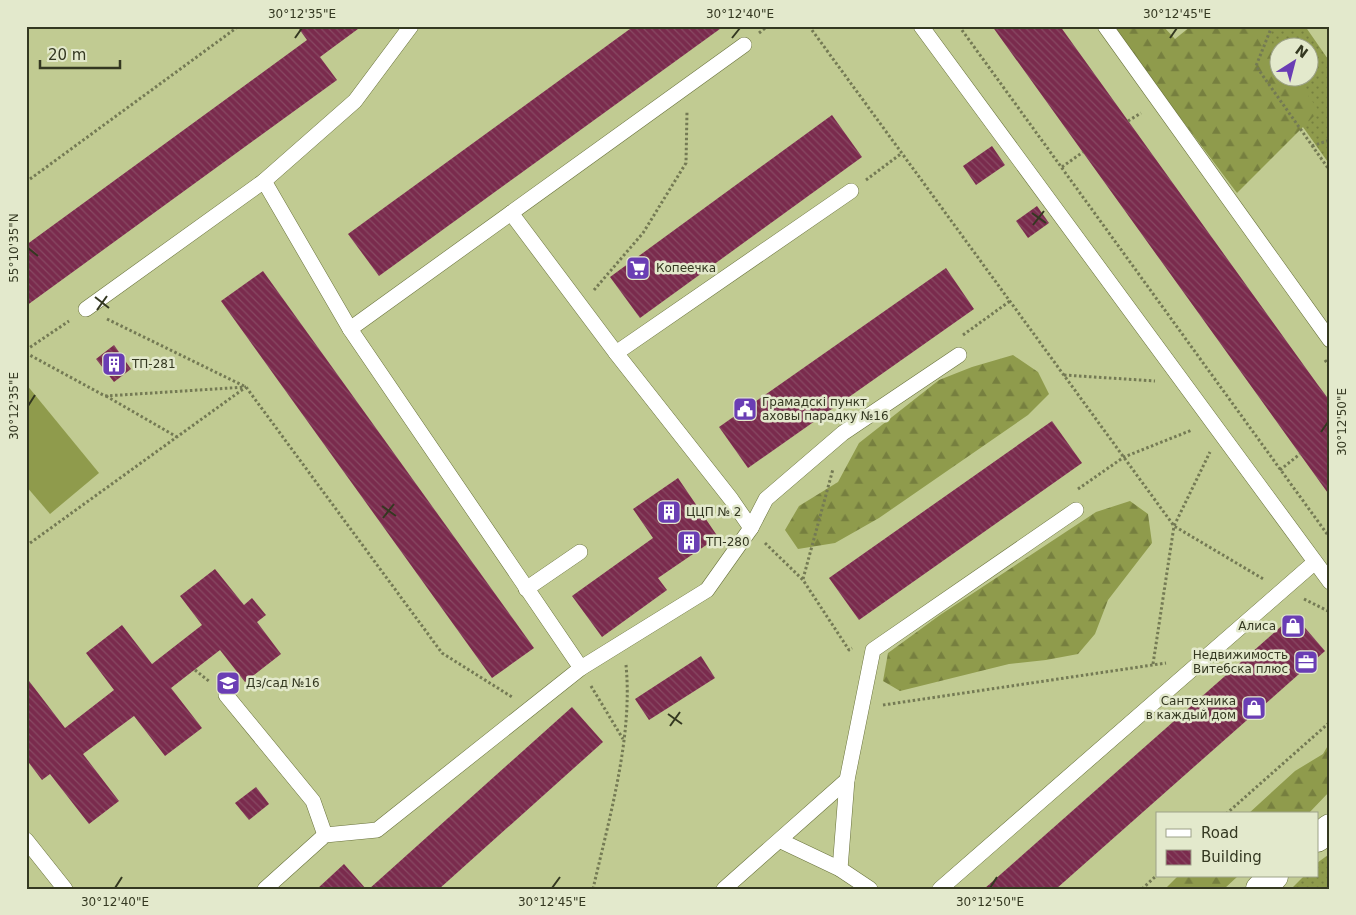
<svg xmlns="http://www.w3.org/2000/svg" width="1356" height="915" font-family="'DejaVu Sans',sans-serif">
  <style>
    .grass { fill: url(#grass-dots); fill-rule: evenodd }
    .forest { fill: url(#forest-firs) }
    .pitch { fill: #8f9b4c }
    .building { fill: url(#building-back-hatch) }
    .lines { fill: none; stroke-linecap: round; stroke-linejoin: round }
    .service-casing { stroke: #69723b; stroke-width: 16 }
    .secondary-casing { stroke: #69723b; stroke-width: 29 }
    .path { stroke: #747a54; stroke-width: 3; stroke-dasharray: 2.5 2.5; stroke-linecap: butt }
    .service { stroke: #fff; stroke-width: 15 }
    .secondary { stroke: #fff; stroke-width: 28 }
    .ticks { fill: none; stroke: #343821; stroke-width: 2 }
    .labels { text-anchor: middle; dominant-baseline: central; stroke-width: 5; stroke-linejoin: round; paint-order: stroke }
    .poi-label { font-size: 12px; fill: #343821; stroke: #e3e9cc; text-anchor: start }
    .neatline { fill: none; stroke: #343821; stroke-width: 2 }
    .ticks-label { font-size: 12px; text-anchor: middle; fill: #343821 }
  </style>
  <defs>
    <pattern id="grass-dots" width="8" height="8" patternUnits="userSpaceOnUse" patternTransform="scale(1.25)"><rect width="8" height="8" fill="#8f9b4c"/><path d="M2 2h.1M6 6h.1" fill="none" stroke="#767f3f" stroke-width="1.8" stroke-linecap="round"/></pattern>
    <pattern id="forest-firs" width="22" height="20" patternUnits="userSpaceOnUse" patternTransform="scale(1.25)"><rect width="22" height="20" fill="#8f9b4c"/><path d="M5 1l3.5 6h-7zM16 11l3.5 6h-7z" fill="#767f3f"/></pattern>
    <pattern id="building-back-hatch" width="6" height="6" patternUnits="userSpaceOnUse" patternTransform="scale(1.25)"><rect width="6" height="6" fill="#7a2b4d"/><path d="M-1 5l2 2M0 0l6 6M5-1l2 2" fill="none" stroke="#884963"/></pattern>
  </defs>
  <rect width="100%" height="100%" fill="#c1cb92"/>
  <!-- grass -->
  <g class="grass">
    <path d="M1231 26H1305L1330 62V165ZM1278 48H1308V78H1278Z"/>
    <path d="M1328 855 1330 886 1326 889H1291L1304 876H1317V863Z"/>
  </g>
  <!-- forest -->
  <g class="forest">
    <path d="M1111 26H1163L1175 39 1191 26H1261L1278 52V78H1296L1319 111 1237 193Z"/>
    <path d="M1013 355 1038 372 1049 394 1028 415 879 518 835 543 798 549 785 530 799 506 838 482 859 443 939 380 972 367Z"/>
    <path d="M1130 501 1148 514 1152 543 1108 600 1095 634 1078 654 1046 660 1009 664 900 691 883 681 888 653 940 615 1096 512Z"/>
    <path d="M1330 742V791L1308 814H1248L1295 771 1323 754Z"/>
    <path d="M1178 876H1238L1224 889H1165Z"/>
  </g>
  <!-- pitch -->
  <path class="pitch" d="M26 384 99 473 50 514 26 486Z"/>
  <!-- building -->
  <g class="building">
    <path d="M297 26H362L320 57 337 80 26 306V245L307 40Z"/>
    <path d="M634 26H724L379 276 348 234Z"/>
    <path d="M992 26H1060L1318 385 1330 401V496Z"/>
    <path d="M832 115 862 157 640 318 610 277Z"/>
    <path d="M992 146 1005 165 976 185 963 166Z"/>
    <path d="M1037 206 1049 223 1028 238 1016 221Z"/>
    <path d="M946 268 974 309 748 468 719 427Z"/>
    <path d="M263 271 534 648 492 678 221 301Z"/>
    <path d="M114 345 131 369 114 382 96 359Z"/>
    <path d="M1052 421 1082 463 859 620 829 578Z"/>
    <path d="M678 478 718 537 658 578 667 590 602 637 572 596 653 538 633 509Z"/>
    <path d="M215 569 244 605 252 598 266 615 257 622 281 654 245 682 220 650 171 688 202 728 165 756 134 716 83 754 119 801 89 824 50 774 42 780 26 759V677L65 728 114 690 86 653 122 625 152 664 202 625 180 596Z"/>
    <path d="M1294 615 1325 651 1056 889H984Z"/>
    <path d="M701 656 715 678 649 720 635 699Z"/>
    <path d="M572 707 603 742 439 889H369Z"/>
    <path d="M256 787 269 804 249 820 235 803Z"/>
    <path d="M344 864 366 889H317Z"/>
  </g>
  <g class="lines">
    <!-- service casing -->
    <g class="service-casing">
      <g id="service">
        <path d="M921 26 1330 582"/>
        <path d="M1105 26 1330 340"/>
        <path d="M264 181 355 101 411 26"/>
        <path d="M86 309 264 181 350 329 581 668"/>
        <path d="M350 329 744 45"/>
        <path d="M616 353 851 191"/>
        <path d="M751 528 766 499 843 433 959 355"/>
        <path d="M526 589 580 552"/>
        <path d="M226 695 313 801 325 835"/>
        <path d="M26 840 65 889"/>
        <path d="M781 841 840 869 870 889"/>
        <path d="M840 869 847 780 873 650 1076 510"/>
        <path d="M265 889 325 835 377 830 581 668 707 590 751 528 731 499 616 353 511 213"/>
        <path d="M724 889 847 780"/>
        <path d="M940 889 1315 562"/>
      </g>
    </g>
    <!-- secondary casing -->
    <g class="secondary-casing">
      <g id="secondary">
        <path d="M1317 838 1330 828"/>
        <path d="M1260 889 1274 876"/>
      </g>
    </g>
    <!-- path -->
    <g class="path">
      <path d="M809 26 1174 526 1265 580"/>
      <path d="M959 26 1330 538"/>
      <path d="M1272 26 1256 66 1330 171"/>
      <path d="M759 33 768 26"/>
      <path d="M1128 121 1141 113"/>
      <path d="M1312 146 1330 140"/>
      <path d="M1062 167 1083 152"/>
      <path d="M866 180 902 153"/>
      <path d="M26 182 239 26"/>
      <path d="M1328 243 1330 242"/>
      <path d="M594 290 643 233 686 163 687 111"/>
      <path d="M107 319 246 387 442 653 512 697"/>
      <path d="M963 335 1010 301"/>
      <path d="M26 350 69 321"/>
      <path d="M26 353 105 396 246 387"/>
      <path d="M1325 360 1330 367"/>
      <path d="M1064 375 1155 381"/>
      <path d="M106 396 177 437"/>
      <path d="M1280 470 1300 454"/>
      <path d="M1078 489 1124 457 1192 430"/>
      <path d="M765 543 803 580 849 650 852 648"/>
      <path d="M26 546 246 387"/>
      <path d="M803 579 833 469"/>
      <path d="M1304 599 1330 612"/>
      <path d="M1153 664 1174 526 1210 452"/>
      <path d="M195 670 210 682"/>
      <path d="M591 686 623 739"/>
      <path d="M883 705 1166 663"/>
      <path d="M1226 814 1330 722"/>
      <path d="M593 889C609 819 633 737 626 665"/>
      <path d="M1142 889 1157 875"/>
    </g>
    <!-- service -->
    <use href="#service" class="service"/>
    <!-- secondary -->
    <use href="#secondary" class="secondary"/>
  </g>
  <!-- ticks -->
  <path class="ticks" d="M295 38 302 28M732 38 740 28M1170 38 1177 28M1032 213 1046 223M1033 225 1044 211M28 248 38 256M95 297 109 308M97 310 107 296M28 406 35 395M1321 432 1328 422M382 506 396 516M383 518 394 504M668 714 682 724M670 726 680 712M115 888 122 877M552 888 560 877M990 888 997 877"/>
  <!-- icons -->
  <defs>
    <g id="supermarket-square" transform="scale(1.25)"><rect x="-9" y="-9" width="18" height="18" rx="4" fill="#6a3db4" stroke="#e3e9cc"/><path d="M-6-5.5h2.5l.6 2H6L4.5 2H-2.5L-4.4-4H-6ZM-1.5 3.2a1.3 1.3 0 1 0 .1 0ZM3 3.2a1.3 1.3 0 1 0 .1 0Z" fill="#fff"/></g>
    <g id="building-square" transform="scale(1.25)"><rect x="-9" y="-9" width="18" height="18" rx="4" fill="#6a3db4" stroke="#e3e9cc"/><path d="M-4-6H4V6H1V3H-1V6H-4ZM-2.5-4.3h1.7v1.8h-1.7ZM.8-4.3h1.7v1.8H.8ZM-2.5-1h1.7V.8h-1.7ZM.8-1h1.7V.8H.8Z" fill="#fff"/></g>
    <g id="civic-square" transform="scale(1.25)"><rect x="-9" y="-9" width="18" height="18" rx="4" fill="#6a3db4" stroke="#e3e9cc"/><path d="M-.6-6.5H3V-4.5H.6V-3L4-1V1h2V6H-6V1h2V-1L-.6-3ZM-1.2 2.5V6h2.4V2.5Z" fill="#fff"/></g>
    <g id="shop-square" transform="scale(1.25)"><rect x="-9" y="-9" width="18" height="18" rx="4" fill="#6a3db4" stroke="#e3e9cc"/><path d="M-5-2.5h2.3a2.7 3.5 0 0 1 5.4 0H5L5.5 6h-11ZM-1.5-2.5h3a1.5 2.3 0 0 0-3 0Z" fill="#fff"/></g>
    <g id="office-square" transform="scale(1.25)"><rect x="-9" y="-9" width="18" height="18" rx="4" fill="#6a3db4" stroke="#e3e9cc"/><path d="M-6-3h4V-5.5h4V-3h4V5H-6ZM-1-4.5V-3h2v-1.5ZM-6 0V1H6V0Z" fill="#fff"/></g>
    <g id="school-square" transform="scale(1.25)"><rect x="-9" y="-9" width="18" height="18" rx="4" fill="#6a3db4" stroke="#e3e9cc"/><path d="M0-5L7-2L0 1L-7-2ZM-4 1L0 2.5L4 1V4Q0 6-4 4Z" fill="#fff"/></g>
  </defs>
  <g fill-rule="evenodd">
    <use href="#supermarket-square" x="638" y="268"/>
    <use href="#building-square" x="114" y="364"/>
    <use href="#civic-square" x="745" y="409"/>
    <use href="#building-square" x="669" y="512"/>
    <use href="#building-square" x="689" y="542"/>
    <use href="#shop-square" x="1293" y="626"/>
    <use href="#office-square" x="1306" y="662"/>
    <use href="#school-square" x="228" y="683"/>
    <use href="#shop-square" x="1254" y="708"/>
  </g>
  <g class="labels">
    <!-- poi labels -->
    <g class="poi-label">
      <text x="656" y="268">Копеечка</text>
      <text x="132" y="364">ТП-281</text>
      <text x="762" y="402">Грамадскі пункт<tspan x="762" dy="14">аховы парадку №16</tspan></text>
      <text x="686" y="512">ЦЦП № 2</text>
      <text x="706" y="542">ТП-280</text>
      <text x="1276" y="626" text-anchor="end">Алиса</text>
      <text x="1288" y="655" text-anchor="end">Недвижимость<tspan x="1288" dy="14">Витебска плюс</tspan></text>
      <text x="246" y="683">Дз/сад №16</text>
      <text x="1236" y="701" text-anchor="end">Сантехника<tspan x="1236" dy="14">в каждый дом</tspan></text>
    </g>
  </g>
  <!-- border -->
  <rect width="1356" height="915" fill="none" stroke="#e3e9cc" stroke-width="55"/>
  <!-- legend -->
  <rect x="1156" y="812" width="162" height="65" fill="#e3e9cc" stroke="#9da288"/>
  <rect x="1166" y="829" width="25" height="8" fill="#ffffff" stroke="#9da288"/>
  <text x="1201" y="838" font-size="15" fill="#343821">Road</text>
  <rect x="1166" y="850" width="25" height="15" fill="url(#building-back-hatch)" stroke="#9da288"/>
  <text x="1201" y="862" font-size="15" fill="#343821">Building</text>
  <!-- north arrow -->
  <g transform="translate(1294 62) rotate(36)"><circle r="24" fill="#e3e9cc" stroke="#9da288"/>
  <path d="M0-4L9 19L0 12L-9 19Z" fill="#6a3db4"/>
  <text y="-8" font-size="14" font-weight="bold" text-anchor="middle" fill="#343821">N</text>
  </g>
  <!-- scale -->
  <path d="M40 60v8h80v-8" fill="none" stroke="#343821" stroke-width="2.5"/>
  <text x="48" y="60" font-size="15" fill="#343821" stroke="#e3e9cc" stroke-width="4" paint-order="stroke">20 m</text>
  <rect x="28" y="28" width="1300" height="860" class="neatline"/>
  <g class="ticks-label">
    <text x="302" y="18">30°12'35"E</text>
    <text x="740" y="18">30°12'40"E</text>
    <text x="1177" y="18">30°12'45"E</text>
    <text transform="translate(14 248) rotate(-90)" y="4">55°10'35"N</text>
    <text transform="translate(14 406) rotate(-90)" y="4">30°12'35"E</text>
    <text transform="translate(1342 422) rotate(-90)" y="4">30°12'50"E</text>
    <text x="115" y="906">30°12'40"E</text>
    <text x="552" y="906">30°12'45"E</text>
    <text x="990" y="906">30°12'50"E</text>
  </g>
</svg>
